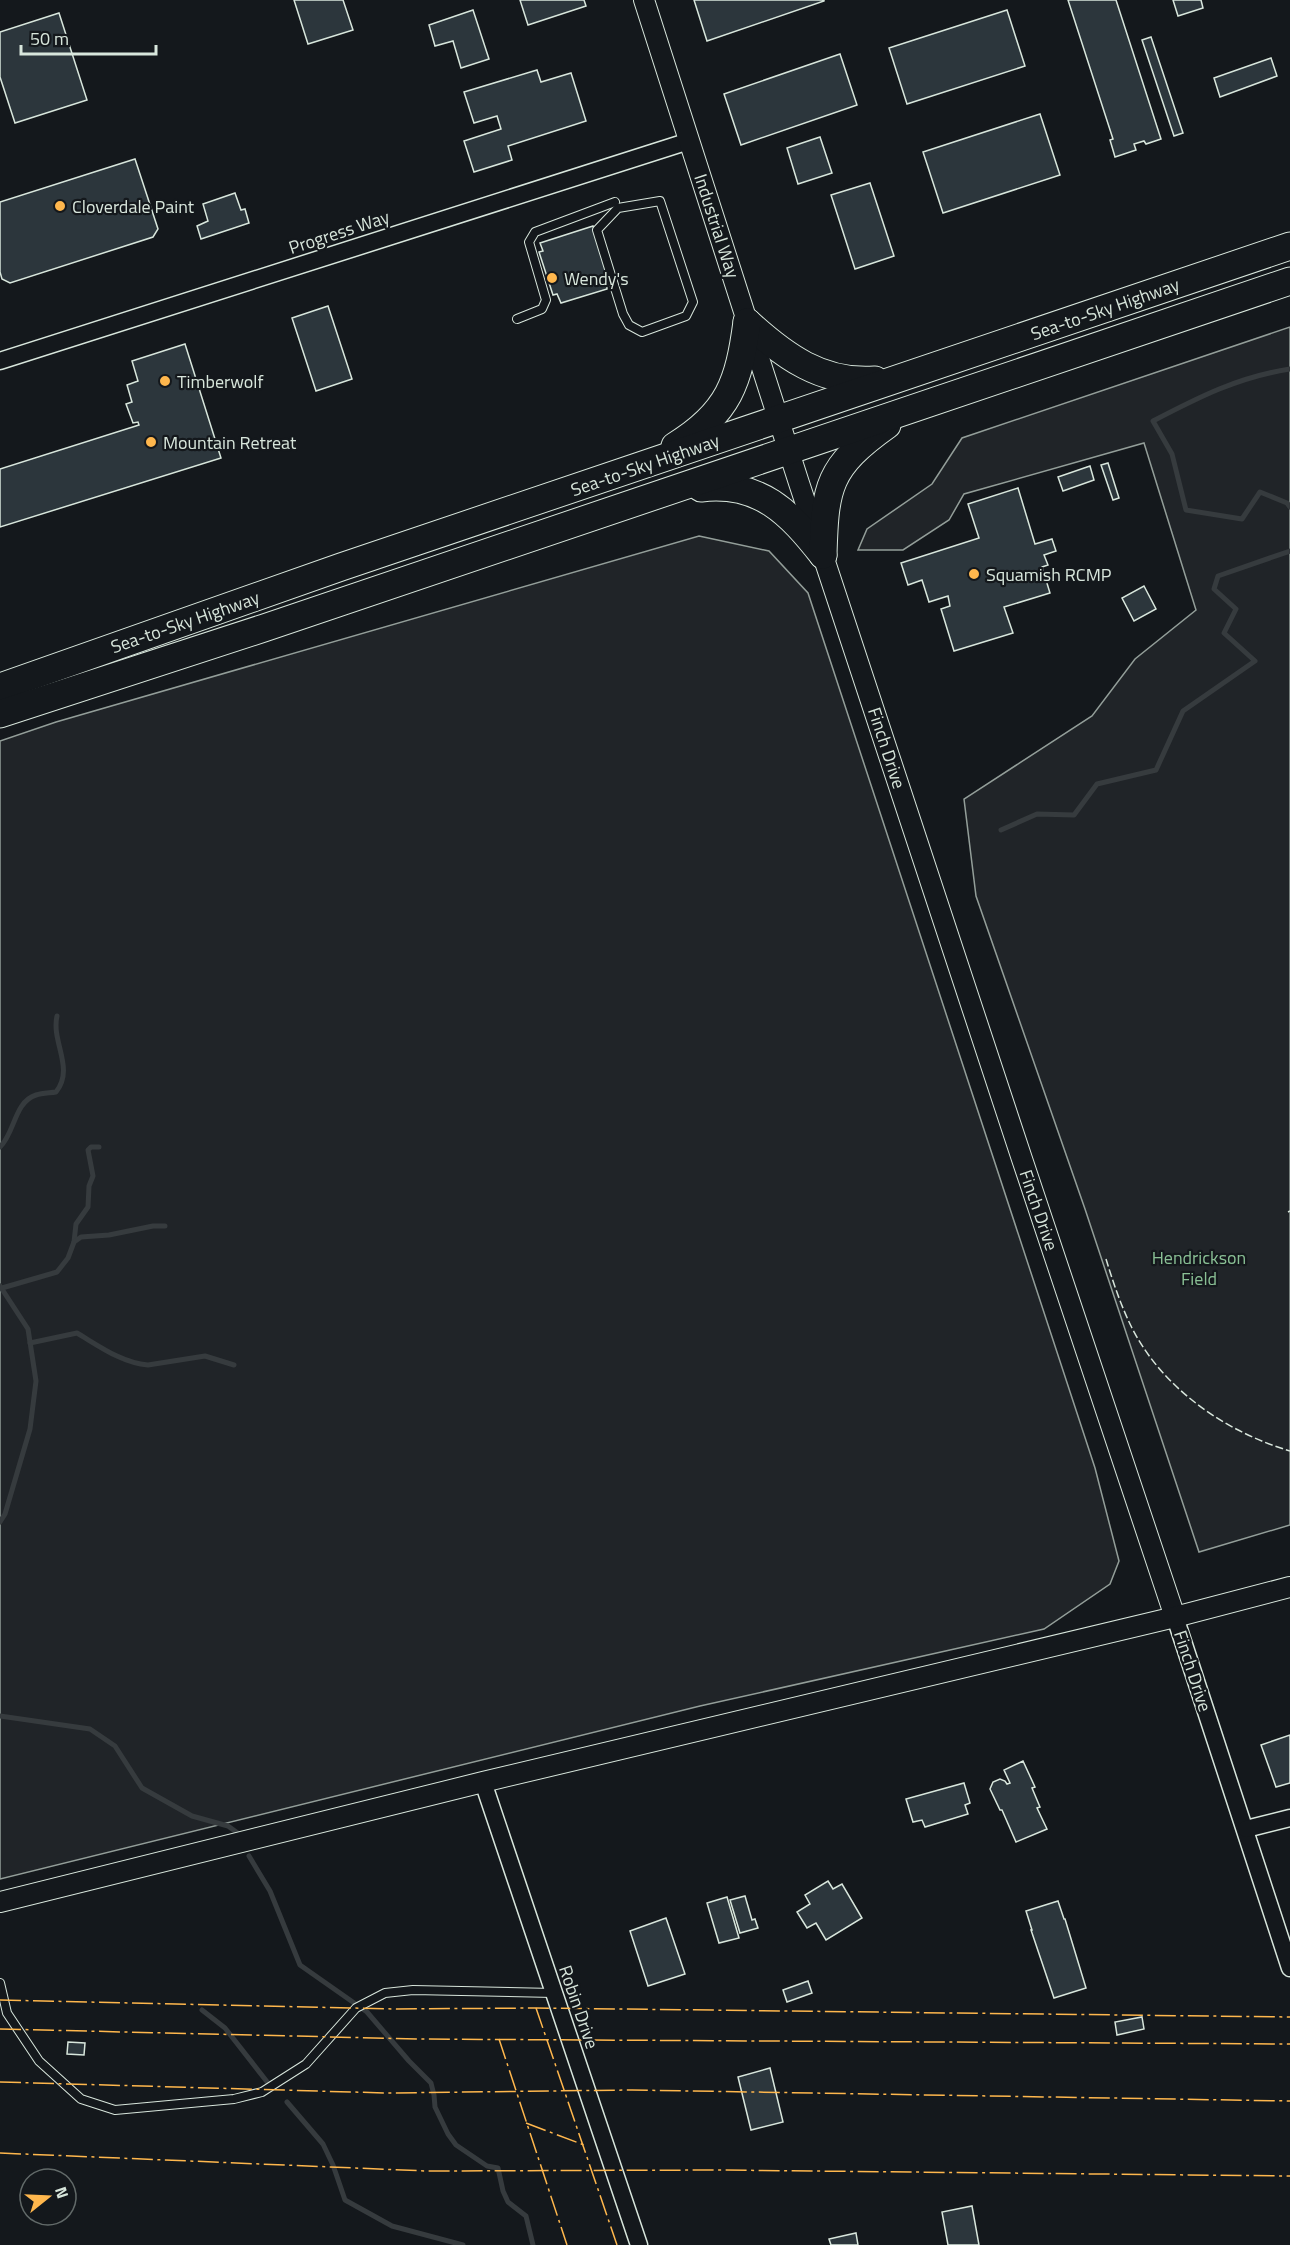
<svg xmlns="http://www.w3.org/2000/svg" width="1290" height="2245" font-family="'Titillium Web',sans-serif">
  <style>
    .green { fill: #202428; stroke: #939e99; stroke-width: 1.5 }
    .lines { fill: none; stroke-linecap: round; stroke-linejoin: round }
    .stream { stroke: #363b3e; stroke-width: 5 }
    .building { fill: #2c363c; stroke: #d8e6dc; stroke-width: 1.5 }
    .service-casing { stroke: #d8e6dc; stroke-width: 10 }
    .minor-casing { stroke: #d8e6dc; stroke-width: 19 }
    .tertiary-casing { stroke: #d8e6dc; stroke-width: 22 }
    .trunk-casing { stroke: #d8e6dc; stroke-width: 29 }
    .service { stroke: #14181c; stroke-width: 8 }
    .minor { stroke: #14181c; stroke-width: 16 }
    .tertiary { stroke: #14181c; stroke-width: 20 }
    .trunk { stroke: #14181c; stroke-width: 27 }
    .fence { stroke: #d8e6dc; stroke-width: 1.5; stroke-dasharray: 8 3; stroke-linecap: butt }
    .power { stroke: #ffb74d; stroke-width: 1.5; stroke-dasharray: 21 4.5 3 4.5; stroke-linecap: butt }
    .poi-dot { fill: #ffb74d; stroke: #14181c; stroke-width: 2 }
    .labels { text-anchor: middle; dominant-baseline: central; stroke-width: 4.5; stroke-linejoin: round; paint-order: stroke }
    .poi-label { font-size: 18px; fill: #d8e6dc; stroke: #14181c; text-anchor: start }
    .street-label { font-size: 18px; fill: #d8e6dc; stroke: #14181c }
    .park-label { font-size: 18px; fill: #8ac095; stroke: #14181c }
  </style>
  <rect width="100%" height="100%" fill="#14181c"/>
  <!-- green -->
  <g class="green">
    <path d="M1290 327V1525L1199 1552 1085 1209 976 896 964 799 1092 716 1135 659 1196 610 1144 443 964 494 949 520 903 550H858L867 529 932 484 962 438Z"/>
    <path d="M699 536 769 551 808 593 1095 1468 1119 1561 1110 1584 1044 1629 700 1706 0 1879V741L56 722Z"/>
  </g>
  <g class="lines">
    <!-- stream -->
    <g class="stream">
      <path d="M1290 369C1238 377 1199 397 1153 421L1172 454 1186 510 1242 519 1260 492 1287 503 1290 507"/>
      <path d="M1001 830 1037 814 1074 815 1097 784 1156 770 1183 711 1255 661 1224 633 1236 609 1214 589 1218 576 1290 551"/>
      <path d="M0 1147C15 1133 14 1102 36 1095 42 1093 50 1093 56 1092 75 1068 51 1042 57 1016"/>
      <path d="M74 1242 76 1224 88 1207 89 1186 93 1176 88 1150 91 1147H99"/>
      <path d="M0 1286 28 1329 36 1381 30 1429 5 1514 0 1522"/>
      <path d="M2 1288 57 1272 68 1258 74 1242 81 1237 109 1235 153 1226H165"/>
      <path d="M30 1343 77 1333C99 1346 122 1363 148 1365L205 1356 234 1365"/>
      <path d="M0 1716 90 1729 115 1746 142 1788 192 1816 228 1826 239 1834"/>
      <path d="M249 1856 270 1891 300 1965 367 2012 409 2061 431 2083 434 2095 435 2107 448 2134 456 2145 487 2166 498 2168 503 2191 508 2202 526 2216 533 2245"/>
      <path d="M202 2010 225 2028 268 2083"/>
      <path d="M287 2102 323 2144 333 2165 345 2200 392 2226 463 2245"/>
    </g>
  </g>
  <!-- building -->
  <g class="building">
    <path d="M294 0H343L353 30 308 44Z"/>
    <path d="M520 0H584L586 6 528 25Z"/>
    <path d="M694 0H824V1L707 41Z"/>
    <path d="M1068 0H1116L1161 139 1146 144 1144 141 1134 144 1136 150 1115 157 1110 140 1113 139Z"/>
    <path d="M1173 0H1201L1203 8 1178 16Z"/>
    <path d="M473 10 489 59 461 68 453 41 435 46 429 25Z"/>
    <path d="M1007 10 1025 66 907 104 889 48Z"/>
    <path d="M59 13 87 100 15 123 0 77V32Z"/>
    <path d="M1151 37 1183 133 1174 136 1142 40Z"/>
    <path d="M840 54 857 105 741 145 724 94Z"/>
    <path d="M1271 58 1277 76 1220 97 1214 78Z"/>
    <path d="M537 70 541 82 571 73 586 121 508 146 512 160 474 172 464 141 501 129 497 116 474 123 464 92Z"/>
    <path d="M1040 114 1060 175 943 213 923 152Z"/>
    <path d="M820 137 832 173 798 184 787 148Z"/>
    <path d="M135 159 158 229 153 237 10 283 2 279 0 272V202Z"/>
    <path d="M870 183 894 256 855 269 831 195Z"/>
    <path d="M235 193 241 210 245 209 249 223 201 239 197 226 208 221 203 204Z"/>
    <path d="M593 226 610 277 606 279 607 289 561 303 557 294 553 295 539 252 543 251 540 243Z"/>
    <path d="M328 306 352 379 316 391 292 318Z"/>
    <path d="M185 344 221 458 0 527V469L139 425 138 422 133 423 126 404 132 402 127 385 138 381 132 361Z"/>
    <path d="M1108 463 1119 498 1113 500 1101 465Z"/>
    <path d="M1090 466 1094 480 1063 491 1058 477Z"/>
    <path d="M1018 488 1035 544 1052 539 1056 551 1044 555 1048 565 1042 567 1050 593 1004 607 1013 633 954 651 941 609 950 606 948 596 929 602 922 580 908 585 901 563 979 538 968 504Z"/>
    <path d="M1144 586 1156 609 1134 621 1122 598Z"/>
    <path d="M1290 1735V1783L1276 1787 1261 1745Z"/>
    <path d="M1023 1761 1035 1787 1032 1788 1040 1807 1037 1808 1047 1829 1016 1842 1002 1810H1000L990 1789 993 1782 1000 1779 1005 1781 1007 1784 1010 1783 1004 1770Z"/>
    <path d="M964 1783 970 1803 965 1805 968 1814 925 1827 922 1820 913 1822 906 1799Z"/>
    <path d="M828 1881 833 1889 842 1884 862 1918 826 1940 816 1923 807 1928 797 1912 810 1904 805 1895Z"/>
    <path d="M745 1896 752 1920 755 1919 758 1928 740 1933 730 1900Z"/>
    <path d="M727 1897 739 1938 719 1943 707 1903Z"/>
    <path d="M1058 1901 1064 1919H1065L1086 1988 1054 1998 1031 1930H1032L1026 1911Z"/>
    <path d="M666 1918 685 1974 648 1986 630 1931Z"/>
    <path d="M808 1981 812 1993 787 2002 783 1990Z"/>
    <path d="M1142 2017 1144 2029 1117 2035 1115 2022Z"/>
    <path d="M68 2042 85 2043 84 2055 67 2054Z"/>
    <path d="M770 2068 783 2122 751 2130 738 2077Z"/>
    <path d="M972 2206 979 2245H948L942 2212Z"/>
    <path d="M856 2233 858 2245H831L829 2239Z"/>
  </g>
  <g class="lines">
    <!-- service casing -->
    <g class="service-casing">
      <g id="service">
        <path d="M660 201 693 302 686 316 642 332 629 325 623 314 597 230 618 208Z"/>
        <path d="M517 319 542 309 546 300 529 242 535 232 615 202"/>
        <path d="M0 1983 7 2013 39 2061 81 2099 115 2110 234 2099 262 2092 306 2064 356 2008 385 1993 413 1990 554 1993"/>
      </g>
    </g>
    <!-- minor casing -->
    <g class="minor-casing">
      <g id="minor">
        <path d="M0 361 689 141"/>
        <path d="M1175 1617 1290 1968"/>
        <path d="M483 1782 639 2245"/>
        <path d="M1246 1829 1290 1818"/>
      </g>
    </g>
    <!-- tertiary casing -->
    <g class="tertiary-casing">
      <g id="tertiary">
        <path d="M644 0 799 483 1022 1159 1175 1617"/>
        <path d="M0 1902 483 1782 1175 1617 1290 1587"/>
      </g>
    </g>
    <!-- trunk casing -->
    <g class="trunk-casing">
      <g id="trunk">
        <path d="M747 322C784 356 822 384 875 380"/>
        <path d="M675 446C729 413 739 382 747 322"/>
        <path d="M701 488C760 481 790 513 823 555"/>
        <path d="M823 555C825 486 828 467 887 425"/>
        <path d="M0 687 341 567 1290 246"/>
        <path d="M0 714 264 628 1290 281"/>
      </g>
    </g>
    <!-- service -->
    <use href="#service" class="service"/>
    <!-- minor -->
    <use href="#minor" class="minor"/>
    <!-- tertiary -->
    <use href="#tertiary" class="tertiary"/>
    <!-- trunk -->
    <use href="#trunk" class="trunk"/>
    <!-- fence -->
    <g class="fence">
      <path d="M1288 1212 1290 1211"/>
      <path d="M1106 1259C1113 1282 1121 1306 1132 1328 1163 1389 1226 1432 1290 1451"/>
    </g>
    <!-- power -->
    <g class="power">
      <path d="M0 2000 396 2009 536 2008 1290 2017"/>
      <path d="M536 2008 617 2245"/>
      <path d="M0 2029 417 2039 1290 2044"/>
      <path d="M499 2039 567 2245"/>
      <path d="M0 2082 387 2093 632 2090 1290 2101"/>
      <path d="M526 2123 584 2145"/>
      <path d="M0 2153 426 2171 717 2170 1290 2176"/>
    </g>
  </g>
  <!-- markers -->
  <g class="poi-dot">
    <circle cx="60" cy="206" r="6"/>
    <circle cx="552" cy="278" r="6"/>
    <circle cx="165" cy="381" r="6"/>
    <circle cx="151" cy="442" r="6"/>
    <circle cx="974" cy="574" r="6"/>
  </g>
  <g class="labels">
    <!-- poi labels -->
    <g class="poi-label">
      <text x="72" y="206">Cloverdale Paint</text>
      <text x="564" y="278">Wendy's</text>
      <text x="177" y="381">Timberwolf</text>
      <text x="163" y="442">Mountain Retreat</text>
      <text x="986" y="574">Squamish RCMP</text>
    </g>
    <!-- street labels -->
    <g class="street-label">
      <text transform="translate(717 226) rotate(72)">Industrial Way</text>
      <text transform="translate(339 232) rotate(-18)">Progress Way</text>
      <text transform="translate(1105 309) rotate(-19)">Sea-to-Sky Highway</text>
      <text transform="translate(645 465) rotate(-19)">Sea-to-Sky Highway</text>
      <text transform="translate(185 622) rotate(-19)">Sea-to-Sky Highway</text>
      <text transform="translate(887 748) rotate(72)">Finch Drive</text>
      <text transform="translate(1039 1210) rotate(71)">Finch Drive</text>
      <text transform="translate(1193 1671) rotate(72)">Finch Drive</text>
      <text transform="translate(579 2007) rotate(71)">Robin Drive</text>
    </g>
    <!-- park labels -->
    <g class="park-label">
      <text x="1199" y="1257">Hendrickson<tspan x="1199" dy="21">Field</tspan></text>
    </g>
  </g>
  <!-- north arrow -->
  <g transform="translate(48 2197) rotate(72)"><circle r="28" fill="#14181c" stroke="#626a69" stroke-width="1.5"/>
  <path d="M0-4.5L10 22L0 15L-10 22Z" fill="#ffb74d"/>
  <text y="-9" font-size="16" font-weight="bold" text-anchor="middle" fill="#d8e6dc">N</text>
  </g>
  <!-- scale -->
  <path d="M21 45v9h135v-9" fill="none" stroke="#d8e6dc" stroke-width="3"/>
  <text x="30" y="45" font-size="18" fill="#d8e6dc" stroke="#14181c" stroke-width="4.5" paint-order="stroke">50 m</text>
</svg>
